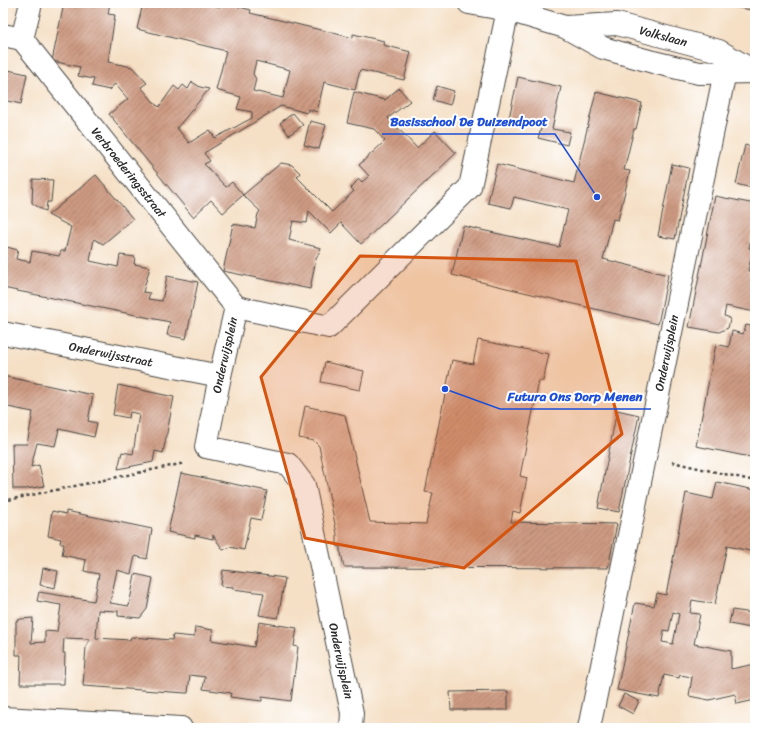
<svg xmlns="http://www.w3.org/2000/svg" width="758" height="731" font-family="Sriracha,sans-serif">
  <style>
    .building { fill: url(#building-hatch); fill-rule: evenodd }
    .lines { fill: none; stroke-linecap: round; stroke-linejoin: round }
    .minor-casing { stroke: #494642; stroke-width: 24 }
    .path { stroke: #494642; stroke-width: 2.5; stroke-dasharray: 3 3; stroke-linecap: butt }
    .minor { stroke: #fff; stroke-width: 22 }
    .marked { fill: #d5540f; fill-opacity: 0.2; stroke: #d5540f; stroke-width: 3; stroke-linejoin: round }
    .labels { text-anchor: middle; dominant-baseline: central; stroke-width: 4; stroke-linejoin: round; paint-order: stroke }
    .street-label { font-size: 12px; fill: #2b2b2b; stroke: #fff }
    .leader { fill: none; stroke: #1d4ed8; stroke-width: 1.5 }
    .callout-dot { fill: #1d4ed8; stroke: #fff; stroke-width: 1.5 }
    .callout-label { font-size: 13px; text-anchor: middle; font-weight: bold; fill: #1d4ed8; stroke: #fff; stroke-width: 4; stroke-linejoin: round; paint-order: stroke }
  </style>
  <defs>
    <pattern id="building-hatch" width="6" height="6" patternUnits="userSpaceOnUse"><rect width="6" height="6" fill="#cd9a82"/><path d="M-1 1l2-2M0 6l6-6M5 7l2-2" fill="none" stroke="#a77e6b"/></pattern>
  </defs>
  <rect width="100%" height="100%" fill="#fff"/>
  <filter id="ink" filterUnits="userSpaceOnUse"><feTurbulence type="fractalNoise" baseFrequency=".025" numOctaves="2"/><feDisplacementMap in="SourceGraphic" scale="8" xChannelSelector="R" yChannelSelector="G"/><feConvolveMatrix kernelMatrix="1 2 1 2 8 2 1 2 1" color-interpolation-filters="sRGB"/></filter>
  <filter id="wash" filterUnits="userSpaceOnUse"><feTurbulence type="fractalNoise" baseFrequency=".012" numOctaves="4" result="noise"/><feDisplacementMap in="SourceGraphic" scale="16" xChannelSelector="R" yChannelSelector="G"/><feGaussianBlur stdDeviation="0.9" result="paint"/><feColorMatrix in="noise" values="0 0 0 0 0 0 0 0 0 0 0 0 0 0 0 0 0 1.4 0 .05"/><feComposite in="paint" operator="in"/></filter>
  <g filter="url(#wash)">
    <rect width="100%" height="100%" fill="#f5e0c6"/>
    <g id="blocks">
      <!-- building -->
      <g class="building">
        <path d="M64 3H110L108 14 115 15 108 62 132 67 147 83 141 87 157 106V105L159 107 174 86 179 90 183 85 188 89 192 82 200 87 209 89 177 128 189 143 210 130 215 138 252 118V112L237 109 241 97 216 90 226 51 137 29 143 3H205L220 7 221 3H224L251 10 250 13 325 31 353 38V34L384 41 383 45 411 52 404 80 360 70 355 90 324 82 317 112 308 109 307 113 281 106 204 153 210 161 204 164 226 187 232 182 243 195 223 213 211 200 193 217 109 114 128 99 115 84 109 90 92 86 94 79 78 76 80 67 52 61ZM256 61 290 70 283 98 253 91 256 79 253 74Z"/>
        <path d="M723 3H755V11L723 4Z"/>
        <path d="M3 69 27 74 21 104 3 100Z"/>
        <path d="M518 77 561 87 552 129 570 132 567 145 538 138 542 126 509 118Z"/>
        <path d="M437 86 454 91 450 105 433 100Z"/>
        <path d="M399 88 410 101 388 118 417 148 435 131 456 153 361 244 341 223 331 233 309 211 307 223 293 221 289 240 321 248 316 259 310 289 223 271 233 224 255 228 258 214 260 211 243 195 281 163 292 165 300 173 297 177 332 212 354 191 351 188 356 182 359 179 362 182 369 176 359 165 385 141 374 129 347 123 354 92 385 100Z"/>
        <path d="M596 92 642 103 636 129H634L624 170 630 171 618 220 613 219 603 259 668 275 658 324 452 275 463 226 559 247 568 210 514 197 511 208 488 203 490 192 497 164 574 183Z"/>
        <path d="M293 113 303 125 289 135 280 123Z"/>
        <path d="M310 121 326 125 319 149 304 145Z"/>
        <path d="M745 145 755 148V177L752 188 736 184Z"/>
        <path d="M672 164 689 168 675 239 658 236Z"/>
        <path d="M96 175 133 219 103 244 94 239 90 261 118 267 120 255 135 257 134 264 150 267 143 292 150 293 148 299 162 301 167 276 198 282 186 339 167 335 170 322 3 288V246L18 250 16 259 30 262 32 251 59 256 61 251H65L71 227 48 215Z"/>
        <path d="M33 179 53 180 51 202H47L46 211 43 210 32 203Z"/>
        <path d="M715 196 755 204V219L749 248 753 249 748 271 755 272V312L726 306 724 316 728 317 730 320 728 328 719 332 689 327Z"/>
        <path d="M746 325 755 327V458L696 446 716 344 729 347 732 331 743 334Z"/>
        <path d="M478 340 549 354 543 381H539L520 476 527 478 520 513 513 511 511 522 617 524 608 568 344 567 341 553 340 552V547L337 546V534L319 446 314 441 299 438 305 406 345 415 370 522 426 524 433 493 425 492 452 360 473 364Z"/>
        <path d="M325 362 364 371 360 390 321 382Z"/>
        <path d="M3 376 93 395 88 421 97 423 94 437 59 429 55 446 37 443 31 467 39 465 44 486 26 489H13L12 444H27L33 412 3 406Z"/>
        <path d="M118 385 174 397 163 453 155 451 153 462 118 469 122 452 133 454 139 414 130 412 129 418 113 415Z"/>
        <path d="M617 410 639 415 619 512 598 508Z"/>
        <path d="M181 473 267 491 261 520 251 518 244 550 230 547 223 550 213 535V539L195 535V538L168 532Z"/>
        <path d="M717 482 755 490V528L750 551 727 546 715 604 692 600 690 613 700 614 694 644 731 651V669L755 664V700L737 704 735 694 709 700 689 696 692 677 680 675 679 678 664 675 659 698 617 690 635 603 654 606 657 593 666 595 686 493 713 499ZM673 612 679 614 673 644 662 642 664 630 669 631Z"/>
        <path d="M52 511 66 514V511L152 529 147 559 135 556 131 574 117 570 110 603 129 606 135 574 153 578 147 609 140 618 118 616V611L98 610 96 638 130 640 131 637 172 640 173 635 194 637 195 627 213 630 211 640 254 647 255 641H256L259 622 297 628 294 646 298 647 291 701 262 697V701L230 697 231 693 203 689 205 677 190 675 188 693H186L83 686 86 647 90 639 64 638 63 653H65L64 684H20L21 655H16V621L21 619 33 618 31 643 45 642V631L57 632 61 605 37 601 39 592 94 601 99 574 84 571 86 560 62 555 64 544 60 543 61 539 48 536Z"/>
        <path d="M43 568 58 571 55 588 40 585Z"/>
        <path d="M223 570 285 578 278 618 259 615 264 593 233 589V587L221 586Z"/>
        <path d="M732 610 753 613 751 628 729 624Z"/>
        <path d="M508 691V710H451L450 692Z"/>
        <path d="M624 694 639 701 633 714 618 706Z"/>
      </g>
    </g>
  </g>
  <g filter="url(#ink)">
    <use href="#blocks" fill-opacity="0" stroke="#494642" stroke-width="1"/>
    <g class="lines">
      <!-- minor casing -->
      <g class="minor-casing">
        <g id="minor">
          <path d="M469 3 508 10 565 27 603 48 653 62 699 73 755 72"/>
          <path id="s1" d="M565 27 617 24 719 51 755 72"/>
          <path d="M3 35 22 39 31 3"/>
          <path id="s2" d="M22 39 236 307"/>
          <path id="s3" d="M3 333 220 376"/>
          <path d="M3 718 181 728"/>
          <path id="s4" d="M351 728 352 713 304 485 288 464 206 447 220 376 236 307 329 327 470 187 508 10"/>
          <path id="s5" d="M589 728 725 72"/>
        </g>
      </g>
      <!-- path -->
      <g class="path">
        <path d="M672 462 755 481"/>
        <path d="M3 501 185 463"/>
      </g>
      <!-- minor -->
      <use href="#minor" class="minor"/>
    </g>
  </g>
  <!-- marked area -->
  <path class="marked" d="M360 256 576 261 622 434 464 568 305 538 261 377Z"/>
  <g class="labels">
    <!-- street labels -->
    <g class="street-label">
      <text stroke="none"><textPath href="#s1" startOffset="100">Volkslaan</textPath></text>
      <text stroke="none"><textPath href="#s2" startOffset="171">Verbroederingsstraat</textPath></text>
      <text stroke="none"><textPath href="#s5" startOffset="383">Onderwijsplein</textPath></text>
      <text stroke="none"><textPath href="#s3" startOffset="110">Onderwijsstraat</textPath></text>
      <text stroke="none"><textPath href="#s4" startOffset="452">Onderwijsplein</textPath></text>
      <text transform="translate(341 661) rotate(78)">Onderwijsplein</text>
    </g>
  </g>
  <!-- callouts -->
  <path class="leader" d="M597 197L555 134H382M445 389L500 409H651"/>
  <g class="callout-dot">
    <circle cx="597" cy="197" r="4"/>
    <circle cx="445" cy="389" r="4"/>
  </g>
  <g class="callout-label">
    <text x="469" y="126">Basisschool De Duizendpoot</text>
    <text x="575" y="401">Futura Ons Dorp Menen</text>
  </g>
  <!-- margin -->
  <rect width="758" height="731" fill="none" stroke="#fff" stroke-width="16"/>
</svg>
